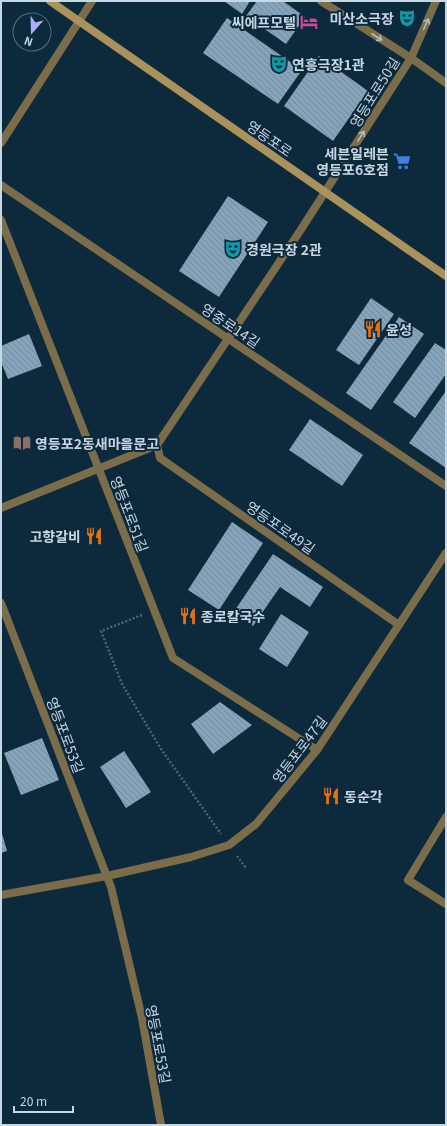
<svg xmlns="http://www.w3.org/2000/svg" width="447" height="1126" font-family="Georgia,'Noto Sans KR',serif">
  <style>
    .building { fill: url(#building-back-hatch) }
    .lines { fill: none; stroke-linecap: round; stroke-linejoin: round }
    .path { stroke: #4c6475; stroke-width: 2.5; stroke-dasharray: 2 2; stroke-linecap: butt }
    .street { stroke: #7b6c4a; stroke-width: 8 }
    .secondary { stroke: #ab925b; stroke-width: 8 }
    .oneway { stroke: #b4bcbd }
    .labels { text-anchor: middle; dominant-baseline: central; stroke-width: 4; stroke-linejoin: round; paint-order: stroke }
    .poi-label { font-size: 14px; font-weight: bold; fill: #c7d7e3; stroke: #0d293c; text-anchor: start }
    .street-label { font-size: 14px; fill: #c7d7e3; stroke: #0d293c }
  </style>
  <defs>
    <pattern id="building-back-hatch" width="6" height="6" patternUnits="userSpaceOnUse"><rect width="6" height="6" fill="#85a3ba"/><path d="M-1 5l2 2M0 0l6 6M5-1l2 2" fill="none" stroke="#738a9c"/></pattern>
  </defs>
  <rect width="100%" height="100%" fill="#0d293c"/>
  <!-- building -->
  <g class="building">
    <path d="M224 1H250L242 14Z"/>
    <path d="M257 1H283L305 17 286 44 246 16Z"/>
    <path d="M227 18 302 70 278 104 203 53Z"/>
    <path d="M319 56 368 91 333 141 284 106Z"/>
    <path d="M228 196 268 222 219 297 179 271Z"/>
    <path d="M371 298 394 314 359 365 336 350Z"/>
    <path d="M399 317 424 334 371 410 346 393Z"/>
    <path d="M29 334 42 366 8 379 1 362V346Z"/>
    <path d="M435 343 446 350V374L415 418 393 402Z"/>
    <path d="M446 391V468L409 443Z"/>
    <path d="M310 419 363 455 342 486 289 450Z"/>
    <path d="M232 522 263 543 219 610 188 590Z"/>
    <path d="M273 554 323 587 310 607 280 587 253 626 233 613Z"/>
    <path d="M281 614 309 632 287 667 259 649Z"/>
    <path d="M220 702 252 725 213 754 191 724Z"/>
    <path d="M42 738 59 780 21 795 4 753Z"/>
    <path d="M124 751 151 792 126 808 100 767Z"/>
    <path d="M1 830 7 851 1 853Z"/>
  </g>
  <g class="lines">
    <!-- path -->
    <g class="path">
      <path d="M142 615 101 631 122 684 161 749 221 834"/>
      <path d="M237 856 246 868"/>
    </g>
    <!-- street -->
    <g class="street">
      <path d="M321 1 411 58 446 83"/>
      <path d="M1 143 92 1"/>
      <path d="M1 185 446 486"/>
      <path d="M1 220 173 658 317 750"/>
      <path d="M157 445 160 458 399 625"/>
      <path d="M1 508 157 445 300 231 411 58 436 1"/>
      <path d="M1 603 111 887 142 1018 161 1125"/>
      <path d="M446 817 408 880 446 904"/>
      <path d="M1 895 107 876 191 857 229 845 256 824 317 750 446 553"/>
    </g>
    <!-- secondary -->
    <path class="secondary" d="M50 1 446 276"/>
  </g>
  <!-- one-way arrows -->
  <defs><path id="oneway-shaft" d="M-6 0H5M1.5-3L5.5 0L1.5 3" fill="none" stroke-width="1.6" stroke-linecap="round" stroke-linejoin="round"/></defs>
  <g class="oneway">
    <use href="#oneway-shaft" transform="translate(426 24) rotate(-66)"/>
    <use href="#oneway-shaft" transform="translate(377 37) rotate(33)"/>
    <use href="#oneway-shaft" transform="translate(361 136) rotate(-58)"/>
  </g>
  <!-- icons -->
  <defs>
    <g id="theatre-bare" transform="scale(1.38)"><path d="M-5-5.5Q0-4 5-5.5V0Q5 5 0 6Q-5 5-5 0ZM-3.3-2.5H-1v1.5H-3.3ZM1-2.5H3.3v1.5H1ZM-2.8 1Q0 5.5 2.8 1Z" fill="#0f9aa8" stroke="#0d293c" stroke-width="2.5" paint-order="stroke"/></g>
    <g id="hotel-bare" transform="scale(1.38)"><path d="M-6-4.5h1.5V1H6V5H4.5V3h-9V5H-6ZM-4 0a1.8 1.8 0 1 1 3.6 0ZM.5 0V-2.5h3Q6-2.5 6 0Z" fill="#d1479c" stroke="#0d293c" stroke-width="2.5" paint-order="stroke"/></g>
    <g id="supermarket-bare" transform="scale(1.38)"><path d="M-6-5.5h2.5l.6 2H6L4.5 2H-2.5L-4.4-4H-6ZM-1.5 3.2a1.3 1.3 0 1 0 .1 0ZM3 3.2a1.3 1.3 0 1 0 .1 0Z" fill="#3f7fe0" stroke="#0d293c" stroke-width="2.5" paint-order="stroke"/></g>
    <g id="restaurant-bare" transform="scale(1.38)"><path d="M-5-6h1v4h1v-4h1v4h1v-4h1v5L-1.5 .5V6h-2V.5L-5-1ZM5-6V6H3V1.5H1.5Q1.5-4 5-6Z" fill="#e8710a" stroke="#0d293c" stroke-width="2.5" paint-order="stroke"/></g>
    <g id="library-bare" transform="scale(1.38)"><path d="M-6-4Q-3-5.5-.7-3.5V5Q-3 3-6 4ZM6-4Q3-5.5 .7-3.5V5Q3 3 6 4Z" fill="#8d6e63" stroke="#0d293c" stroke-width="2.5" paint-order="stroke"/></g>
  </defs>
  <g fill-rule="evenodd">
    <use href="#theatre-bare" x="407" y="18"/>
    <use href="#hotel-bare" x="309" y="22"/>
    <use href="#theatre-bare" x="279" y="64"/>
    <use href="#supermarket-bare" x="402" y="161"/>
    <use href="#theatre-bare" x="233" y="249"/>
    <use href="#restaurant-bare" x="373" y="329"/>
    <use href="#library-bare" x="22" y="443"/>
    <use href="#restaurant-bare" x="94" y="536"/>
    <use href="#restaurant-bare" x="188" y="616"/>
    <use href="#restaurant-bare" x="331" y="796"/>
  </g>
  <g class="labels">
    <!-- poi labels -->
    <g class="poi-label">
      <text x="394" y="18" text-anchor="end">미산소극장</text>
      <text x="296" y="22" text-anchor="end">씨에프모텔</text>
      <text x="292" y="64">연흥극장1관</text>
      <text x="389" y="153" text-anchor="end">세븐일레븐<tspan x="389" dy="16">영등포6호점</tspan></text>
      <text x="246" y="249">경원극장 2관</text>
      <text x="386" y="329">윤성</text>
      <text x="35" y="443">영등포2동새마을문고</text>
      <text x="81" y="536" text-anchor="end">고향갈비</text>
      <text x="201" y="616">종로칼국수</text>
      <text x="344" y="796">동순각</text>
    </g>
    <!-- street labels -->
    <g class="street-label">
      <text transform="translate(374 92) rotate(-58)">영등포로50길</text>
      <text transform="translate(270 138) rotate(35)">영등포로</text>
      <text transform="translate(231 325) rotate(34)">영중로14길</text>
      <text transform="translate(130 514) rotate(69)">영등포로51길</text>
      <text transform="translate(281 527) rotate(35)">영등포로49길</text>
      <text transform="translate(66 735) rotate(69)">영등포로53길</text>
      <text transform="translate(299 749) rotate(-53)">영등포로47길</text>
      <text transform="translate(159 1044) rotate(79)">영등포로53길</text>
    </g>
  </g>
  <!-- border -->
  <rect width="447" height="1126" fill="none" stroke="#c7d7e3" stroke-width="4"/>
  <!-- north arrow -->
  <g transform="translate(32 32) rotate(200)"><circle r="19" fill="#0d293c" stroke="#576f7f"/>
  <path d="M0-3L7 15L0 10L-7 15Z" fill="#b2adf9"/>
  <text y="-6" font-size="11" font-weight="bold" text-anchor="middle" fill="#c7d7e3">N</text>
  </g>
  <!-- scale -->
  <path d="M14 1106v6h59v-6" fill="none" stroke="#c7d7e3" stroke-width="2"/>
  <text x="20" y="1106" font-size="12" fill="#c7d7e3" stroke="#0d293c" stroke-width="3" paint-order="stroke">20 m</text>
</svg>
